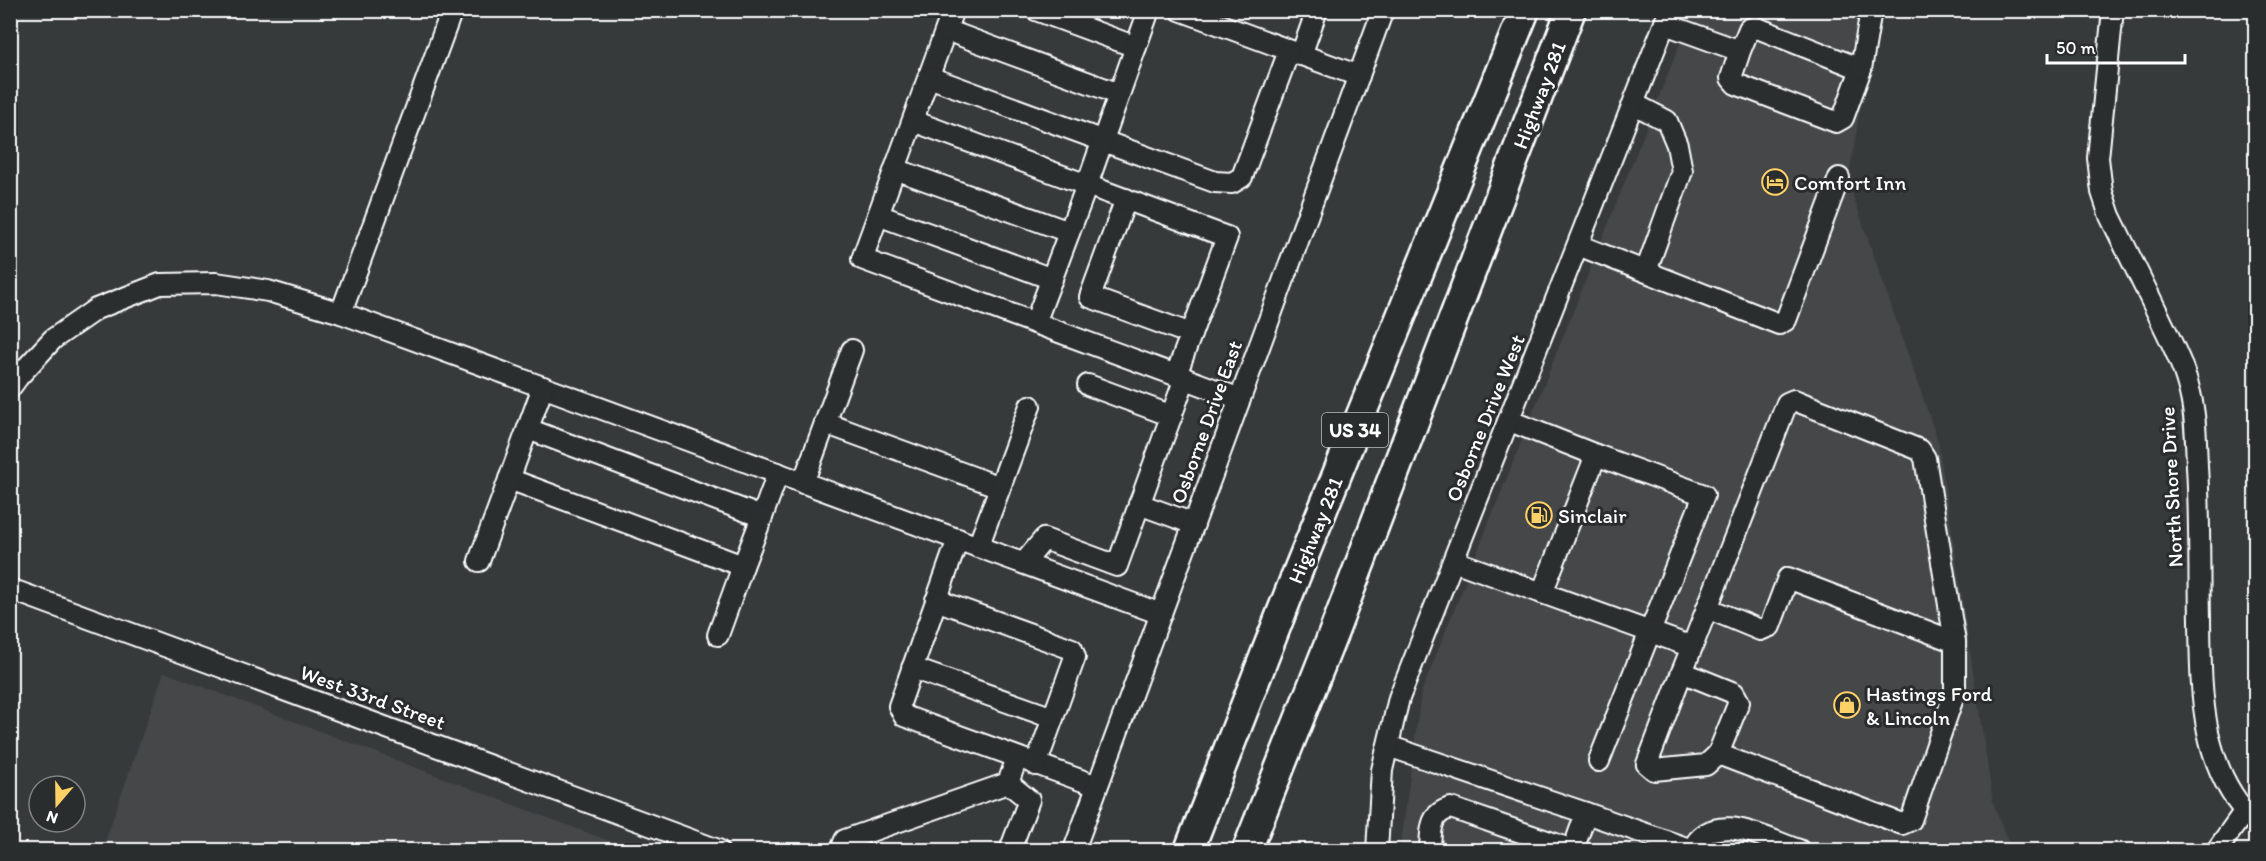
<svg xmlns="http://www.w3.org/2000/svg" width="2266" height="861" font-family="Itim,sans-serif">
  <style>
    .built { fill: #444748 }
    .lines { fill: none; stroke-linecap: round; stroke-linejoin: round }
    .minor-casing { stroke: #fff; stroke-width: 24 }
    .highway-casing { stroke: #fff; stroke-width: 33 }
    .minor { stroke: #2a2d2e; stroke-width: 20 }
    .highway { stroke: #2a2d2e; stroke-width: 28 }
    .labels { text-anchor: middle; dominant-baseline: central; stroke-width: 6; stroke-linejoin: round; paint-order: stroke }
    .shield { fill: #2a2d2e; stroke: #bfc0c0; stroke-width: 1.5 }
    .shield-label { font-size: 20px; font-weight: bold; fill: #fff }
    .street-label { font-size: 21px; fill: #fff; stroke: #2a2d2e }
    .poi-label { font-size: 21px; fill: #fff; stroke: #2a2d2e; text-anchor: start }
  </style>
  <rect width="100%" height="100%" fill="#373a3b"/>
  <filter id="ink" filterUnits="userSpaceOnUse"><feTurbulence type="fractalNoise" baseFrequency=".0167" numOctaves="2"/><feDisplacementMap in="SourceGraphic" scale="12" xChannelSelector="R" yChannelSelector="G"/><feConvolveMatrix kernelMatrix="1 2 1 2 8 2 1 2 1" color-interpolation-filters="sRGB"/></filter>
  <g filter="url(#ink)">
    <!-- built -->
    <g class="built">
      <path d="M1693 11H1877L1848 181 1938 441 1993 802 2011 850H1400L1421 693Z"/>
      <path d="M164 672 633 850H102Z"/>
    </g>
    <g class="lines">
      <!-- minor casing -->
      <g class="minor-casing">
        <g id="minor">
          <path d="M953 10 862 259 1240 399"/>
          <path d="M1036 10 1136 47"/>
          <path d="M1180 10 1359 76"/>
          <path d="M2113 10 2098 158 2102 192 2110 216C2126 249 2142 281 2158 314 2170 340 2184 365 2190 393 2196 417 2196 442 2197 466 2200 517 2199 569 2200 620 2201 692 2200 770 2256 823"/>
          <path d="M1665 24 1740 51 1731 78 1736 84 1836 122 1843 118 1861 69 1755 27 1749 29 1740 51"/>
          <path d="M946 30 1119 94"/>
          <path d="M1301 55 1317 10"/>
          <path d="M1861 69 1871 10"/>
          <path d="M929 77 1215 182 1232 183 1242 177 1289 51"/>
          <path d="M1634 104 1667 121 1677 145 1682 171 1646 271"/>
          <path d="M913 121 1087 185 1149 10"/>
          <path d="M895 169 1069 232"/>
          <path d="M1126 199 1090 297 1191 334"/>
          <path d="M878 215 1052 279"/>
          <path d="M1578 245 1779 324 1786 320 1839 178"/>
          <path d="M341 313 452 10"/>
          <path d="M1035 323 1087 185 1227 237 1176 375"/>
          <path d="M1088 385 1172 416"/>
          <path d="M10 388 18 377 53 339 96 309 160 284 216 283 268 291 341 313 1161 614"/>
          <path d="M1510 421 1596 455 1542 593"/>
          <path d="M825 423 1000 487"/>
          <path d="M528 429 762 517 778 473"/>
          <path d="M1596 455 1704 495 1599 761"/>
          <path d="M509 479 743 566 762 517"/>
          <path d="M803 483 852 350"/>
          <path d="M1139 504 1194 524"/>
          <path d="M958 539 899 706 904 716 1097 786"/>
          <path d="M978 547 1030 406"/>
          <path d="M479 561 543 387"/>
          <path d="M1454 561 1692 647 1787 403 1794 400 1920 450 1925 458 1955 642V692L1911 820 1902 824 1718 754 1739 702 1734 693 1682 672 1692 647"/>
          <path d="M1024 563 1044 539 1117 566 1185 378"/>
          <path d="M10 589 718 850"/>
          <path d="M936 600 1072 649 1075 657 1036 765"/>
          <path d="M1707 608 1760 630 1770 626 1788 578 1955 642"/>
          <path d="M718 635 743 566"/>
          <path d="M912 668 1053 718"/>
          <path d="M1682 672 1647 764 1654 770 1706 765 1718 754"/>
          <path d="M1388 746 1586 813 1573 850"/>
          <path d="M1008 783 1029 800 1010 850"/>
          <path d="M1586 813 1692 850"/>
          <path d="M841 850 845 840 1008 783 1017 758"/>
          <path d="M1074 850 1383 10"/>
          <path d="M1377 850 1382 770 1399 698 1670 10"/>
          <path d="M1430 850C1431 832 1429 813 1451 808L1573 850"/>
          <path d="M1692 850C1713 807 1765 839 1799 850"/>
          <path d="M2217 850 2244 812"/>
        </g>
      </g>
      <!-- highway casing -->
      <g class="highway-casing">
        <g id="highway">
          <path d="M1189 850 1295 578 1525 10"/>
          <path d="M1247 850 1335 629 1571 10"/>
        </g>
      </g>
      <!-- minor -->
      <use href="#minor" class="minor"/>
      <!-- highway -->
      <use href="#highway" class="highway"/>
    </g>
  </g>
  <!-- icons -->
  <defs>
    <g id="hotel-ring" transform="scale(1.35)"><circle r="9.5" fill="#2a2d2e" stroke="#ffd166" stroke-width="1.5"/><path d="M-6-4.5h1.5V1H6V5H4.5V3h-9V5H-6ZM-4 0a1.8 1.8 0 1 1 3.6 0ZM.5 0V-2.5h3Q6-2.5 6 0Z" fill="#ffd166"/></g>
    <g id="fuel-ring" transform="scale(1.35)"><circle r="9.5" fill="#2a2d2e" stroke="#ffd166" stroke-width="1.5"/><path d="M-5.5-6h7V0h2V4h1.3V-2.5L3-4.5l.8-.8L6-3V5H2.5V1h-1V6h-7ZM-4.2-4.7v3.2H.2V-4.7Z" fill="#ffd166"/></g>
    <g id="shop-ring" transform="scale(1.35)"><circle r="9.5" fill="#2a2d2e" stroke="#ffd166" stroke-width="1.5"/><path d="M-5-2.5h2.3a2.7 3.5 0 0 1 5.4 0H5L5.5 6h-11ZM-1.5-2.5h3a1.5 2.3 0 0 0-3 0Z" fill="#ffd166"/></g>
  </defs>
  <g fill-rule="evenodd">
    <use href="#hotel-ring" x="1775" y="182"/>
    <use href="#fuel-ring" x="1539" y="515"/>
    <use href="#shop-ring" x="1847" y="705"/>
  </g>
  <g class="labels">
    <!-- shield labels -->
    <rect class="shield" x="1322" y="413" width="66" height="34" rx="4.5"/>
    <g class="shield-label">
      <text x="1355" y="430">US 34</text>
    </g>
    <!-- street labels -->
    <g class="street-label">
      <text transform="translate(1539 95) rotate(-69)">Highway 281</text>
      <text transform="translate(1485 418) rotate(-68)">Osborne Drive West</text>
      <text transform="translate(1206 422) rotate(-70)">Osborne Drive East</text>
      <text transform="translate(2171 487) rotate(-93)">North Shore Drive</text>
      <text transform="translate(1315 530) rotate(-68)">Highway 281</text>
      <text transform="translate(373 697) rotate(20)">West 33rd Street</text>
    </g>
    <!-- poi labels -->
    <g class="poi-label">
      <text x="1794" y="182">Comfort Inn</text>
      <text x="1558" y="515">Sinclair</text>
      <text x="1866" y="693">Hastings Ford<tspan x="1866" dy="24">&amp; Lincoln</tspan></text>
    </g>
  </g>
  <!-- margin -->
  <rect width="2266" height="861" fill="none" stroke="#2a2d2e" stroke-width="36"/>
  <rect x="18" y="18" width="2230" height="825" fill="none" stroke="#fff" stroke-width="2" filter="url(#ink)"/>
  <!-- north arrow -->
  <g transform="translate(57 804) rotate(200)"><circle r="28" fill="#2a2d2e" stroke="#7f8182" stroke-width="1.5"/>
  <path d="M0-4.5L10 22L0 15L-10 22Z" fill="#ffd166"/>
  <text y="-9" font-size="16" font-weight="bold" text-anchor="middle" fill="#ffffff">N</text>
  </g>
  <!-- scale -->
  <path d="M2047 54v9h138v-9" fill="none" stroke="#ffffff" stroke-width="3"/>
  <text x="2056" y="54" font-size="18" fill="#ffffff" stroke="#2a2d2e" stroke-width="4.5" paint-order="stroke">50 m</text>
</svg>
